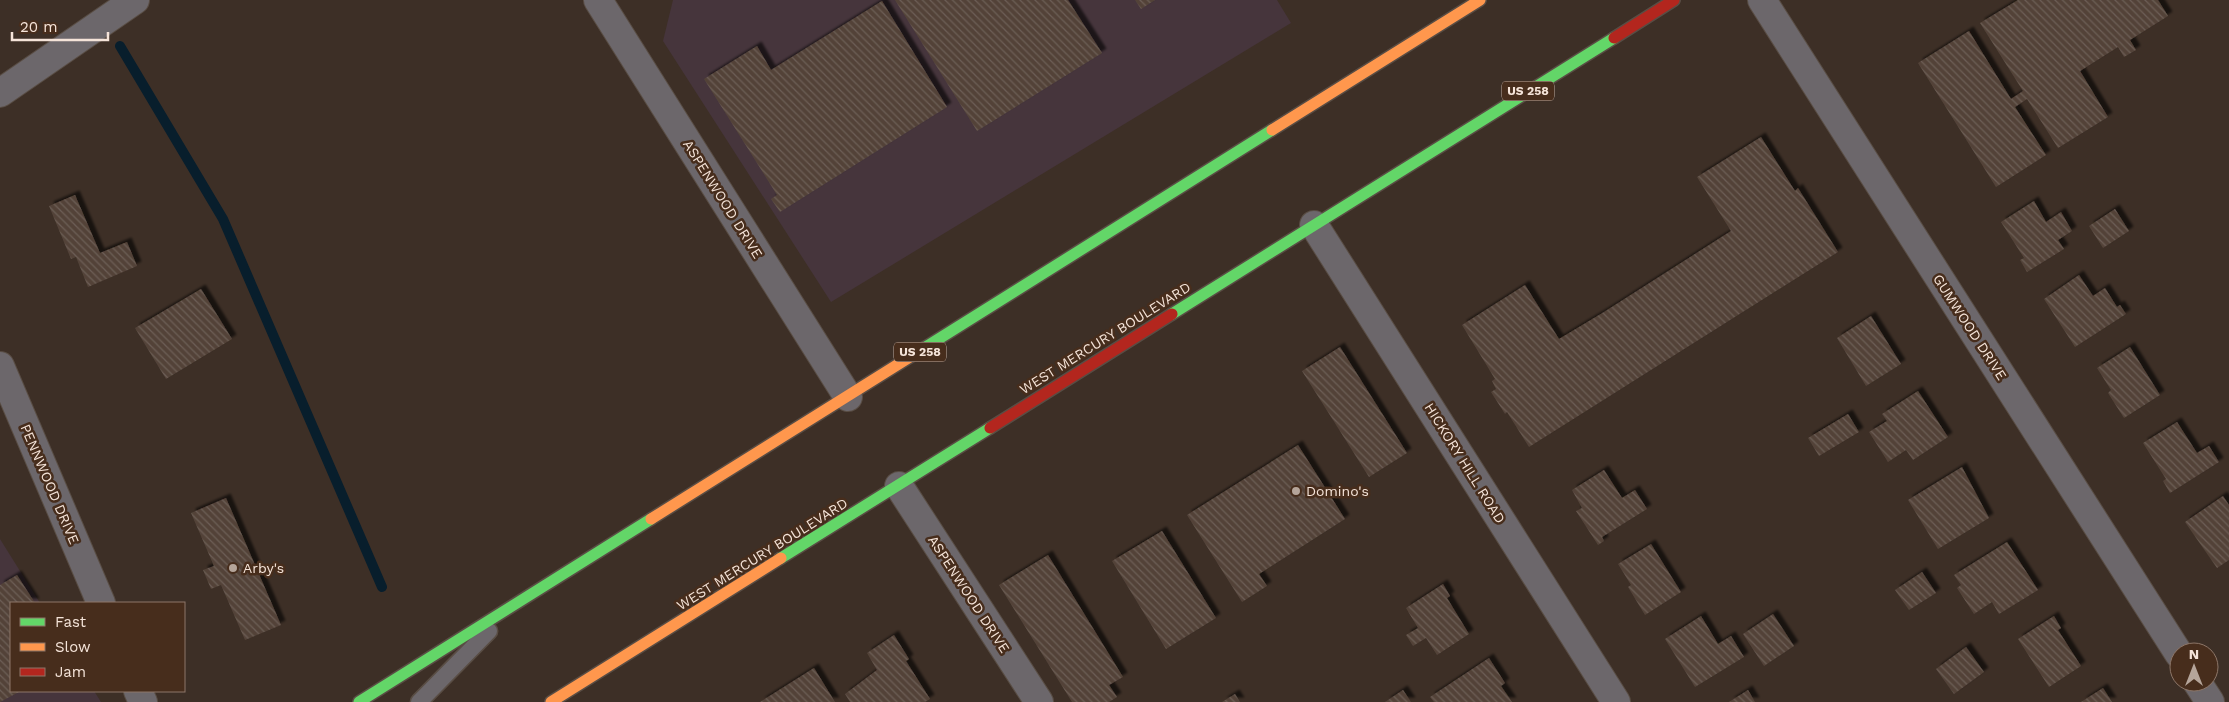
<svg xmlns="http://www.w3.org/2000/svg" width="2229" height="702" font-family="'Work Sans',sans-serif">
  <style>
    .commercial { fill: #46353c }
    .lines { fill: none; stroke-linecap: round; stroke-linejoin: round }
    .stream { stroke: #081e2c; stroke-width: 10 }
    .building { fill: url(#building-back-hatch); filter: url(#shadow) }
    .lane-casing { stroke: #594d44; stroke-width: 19 }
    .street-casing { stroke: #594d44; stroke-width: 30 }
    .fast-casing { stroke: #594d44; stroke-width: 14 }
    .slow-casing { stroke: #594d44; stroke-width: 14 }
    .jam-casing { stroke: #594d44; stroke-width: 14 }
    .lane { stroke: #6c676b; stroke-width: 16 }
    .street { stroke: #6c676b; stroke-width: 28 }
    .fast { stroke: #63d668; stroke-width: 11 }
    .slow { stroke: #ff974d; stroke-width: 11 }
    .jam { stroke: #b3261e; stroke-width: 11 }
    .poi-dot { fill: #b5a59a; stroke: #472d1c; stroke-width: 2 }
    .labels { text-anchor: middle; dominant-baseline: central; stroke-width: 5; stroke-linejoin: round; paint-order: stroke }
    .shield { fill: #472d1c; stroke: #c1ada0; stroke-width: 1 }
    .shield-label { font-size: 12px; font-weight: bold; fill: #f5e4d9 }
    .street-label { font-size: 14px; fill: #f5e4d9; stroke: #472d1c }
    .poi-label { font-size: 14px; fill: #f5e4d9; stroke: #472d1c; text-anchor: start }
  </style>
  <defs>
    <pattern id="building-back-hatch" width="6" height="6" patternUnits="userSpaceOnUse" patternTransform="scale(1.25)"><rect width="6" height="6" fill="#534339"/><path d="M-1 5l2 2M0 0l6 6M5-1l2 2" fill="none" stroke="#6c5e55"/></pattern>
    <filter id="shadow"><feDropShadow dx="4.5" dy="-4.5" stdDeviation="1" flood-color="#0009"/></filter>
  </defs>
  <rect width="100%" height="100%" fill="#3d2f26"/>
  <!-- commercial -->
  <g class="commercial">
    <path d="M673 0H1277L1291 23 831 302 663 41Z"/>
    <path d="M0 539 40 603H11V691H94L101 702H0Z"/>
  </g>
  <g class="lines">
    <!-- stream -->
    <path class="stream" d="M120 46 223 219 382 587"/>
  </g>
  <!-- building -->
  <g class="building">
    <path d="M895 0H1068L1102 53 977 131Z"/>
    <path d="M1135 0H1155L1141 9Z"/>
    <path d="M2018 0H2158L2168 16 2130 40 2136 50 2124 57 2118 47 2080 71 2108 117 2058 148 2027 99 2015 107 2046 155 1996 187 1918 63 1969 31 2011 99 2023 91 1980 23Z"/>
    <path d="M882 1 947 107 780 212 771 199 777 195 704 79 757 46 771 70Z"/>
    <path d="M1761 137 1795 191 1798 188 1838 252 1529 447 1507 412 1505 414 1491 392 1496 389 1492 381 1495 379 1462 325 1525 285 1559 339 1604 312 1731 231 1697 177Z"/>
    <path d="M75 195 100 253 127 242 137 266 88 287 76 257 71 259 49 206Z"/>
    <path d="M2034 201 2046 222 2061 212 2072 231 2058 240 2064 249 2027 272 2020 260 2024 258 2001 222Z"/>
    <path d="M2115 209 2129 231 2103 248 2089 226Z"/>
    <path d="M2079 275 2093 296 2105 288 2117 307 2120 305 2126 314 2075 347 2044 299Z"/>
    <path d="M201 289 232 339 166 379 135 328Z"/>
    <path d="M1871 316 1901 364 1866 386 1837 338Z"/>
    <path d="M1340 347 1407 453 1369 477 1302 371Z"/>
    <path d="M2130 347 2160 395 2124 418 2108 393 2111 390 2097 368Z"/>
    <path d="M1918 391 1948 437 1913 460 1906 450 1888 462 1869 432 1887 421 1882 414Z"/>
    <path d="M1848 414 1859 432 1819 456 1808 438Z"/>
    <path d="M2177 422 2197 453 2209 446 2219 462 2170 493 2163 481 2166 479 2143 443Z"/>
    <path d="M1298 445 1345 519 1259 574 1267 586 1242 602 1187 515Z"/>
    <path d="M1962 467 1989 518 1938 549 1908 500Z"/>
    <path d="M1604 470 1622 498 1635 490 1647 509 1602 537 1604 541 1598 545 1576 511 1582 508 1572 490Z"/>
    <path d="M2223 496 2229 505V560L2217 568 2185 522Z"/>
    <path d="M226 498 281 625 245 640 221 585 211 589 203 570 214 566 191 513Z"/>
    <path d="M1162 531 1216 618 1166 649 1112 561Z"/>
    <path d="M2007 542 2038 590 1999 614 1992 602 1974 614 1957 588 1961 585 1954 575Z"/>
    <path d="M1651 544 1681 592 1645 615 1628 587 1631 585 1618 564Z"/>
    <path d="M1048 555 1123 677 1109 685 1117 697 1109 702H1072L999 585Z"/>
    <path d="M1922 572 1936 593 1909 610 1895 590Z"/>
    <path d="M17 575 35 603H11V691H21L0 702V585Z"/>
    <path d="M1443 584 1450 596 1447 598 1469 634 1437 655 1426 638 1413 646 1406 635 1418 628 1406 608Z"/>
    <path d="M1773 614 1794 646 1764 666 1743 634Z"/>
    <path d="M1701 616 1718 644 1731 636 1744 657 1695 687 1665 639Z"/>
    <path d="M2054 616 2061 628 2058 630 2081 666 2049 687 2018 639Z"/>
    <path d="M894 635 909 659 906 661 930 699 925 702H850L845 694 877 670 867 653Z"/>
    <path d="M1966 647 1984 672 1954 694 1936 669Z"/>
    <path d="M1489 658 1505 683 1501 686 1512 702H1434L1430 697Z"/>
    <path d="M814 668 835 702H760Z"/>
    <path d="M2103 688 2112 702H2081Z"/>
    <path d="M1403 690 1411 702H1385Z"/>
    <path d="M1748 690 1755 702H1729Z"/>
    <path d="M1235 694 1240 702H1222Z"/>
  </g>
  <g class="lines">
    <!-- lane casing -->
    <g class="lane-casing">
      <path id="lane" d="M419 702 489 631"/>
    </g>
    <!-- street casing -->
    <g class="street-casing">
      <g id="street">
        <path d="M598 0 848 397"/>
        <path d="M1762 0 2179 654"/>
        <path d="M0 93 135 0"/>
        <path d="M1314 225 1616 702"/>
        <path d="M0 366 101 603"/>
        <path d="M899 486 1039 702"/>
        <path d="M2197 682 2210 702"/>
        <path d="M138 691 143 702"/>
      </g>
    </g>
    <!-- fast casing -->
    <g class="fast-casing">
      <g id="fast">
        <path d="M1172 314 1614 38"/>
        <path d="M921 350 1272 130"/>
        <path d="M781 558 990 428"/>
        <path d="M359 702 651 519"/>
      </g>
    </g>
    <!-- slow casing -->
    <g class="slow-casing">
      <g id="slow">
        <path d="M1272 130 1480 0"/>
        <path d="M651 519 921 350"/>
        <path d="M551 702 781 558"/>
      </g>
    </g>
    <!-- jam casing -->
    <g class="jam-casing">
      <g id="jam">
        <path d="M1614 38 1674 0"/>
        <path d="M990 428 1172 314"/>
      </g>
    </g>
    <!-- lane -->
    <use href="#lane" class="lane"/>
    <!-- street -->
    <use href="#street" class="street"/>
    <!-- fast -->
    <use href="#fast" class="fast"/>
    <!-- slow -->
    <use href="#slow" class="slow"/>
    <!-- jam -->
    <use href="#jam" class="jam"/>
  </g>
  <!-- markers -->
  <g class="poi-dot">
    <circle cx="1296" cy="491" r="5"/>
    <circle cx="233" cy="568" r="5"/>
  </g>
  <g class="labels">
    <!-- shield labels -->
    <g class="shield">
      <rect x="1502" y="81.5" width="52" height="19" rx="4"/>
      <rect x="894" y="342.5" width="52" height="19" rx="4"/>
    </g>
    <g class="shield-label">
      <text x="1528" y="91">US 258</text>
      <text x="920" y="352">US 258</text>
    </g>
    <!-- street labels -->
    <g class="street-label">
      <text transform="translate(723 199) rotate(58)">ASPENWOOD DRIVE</text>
      <text transform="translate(1970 327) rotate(57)">GUMWOOD DRIVE</text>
      <text transform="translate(1105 338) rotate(-32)">WEST MERCURY BOULEVARD</text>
      <text transform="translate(1465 463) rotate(58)">HICKORY HILL ROAD</text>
      <text transform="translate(50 484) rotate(67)">PENNWOOD DRIVE</text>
      <text transform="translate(762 554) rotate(-32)">WEST MERCURY BOULEVARD</text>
      <text transform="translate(969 594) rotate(57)">ASPENWOOD DRIVE</text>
    </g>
    <!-- poi labels -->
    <g class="poi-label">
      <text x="1306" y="491">Domino's</text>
      <text x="243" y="568">Arby's</text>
    </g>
  </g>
  <!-- legend -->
  <rect x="10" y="602" width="175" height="90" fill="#472d1c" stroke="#8d7668"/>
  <rect x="20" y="618" width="25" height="8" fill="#63d668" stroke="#8d7668"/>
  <text x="55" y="627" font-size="15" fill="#f5e4d9">Fast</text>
  <rect x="20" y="643" width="25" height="8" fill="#ff974d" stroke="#8d7668"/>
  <text x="55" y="652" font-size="15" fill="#f5e4d9">Slow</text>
  <rect x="20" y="668" width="25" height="8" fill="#b3261e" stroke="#8d7668"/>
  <text x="55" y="677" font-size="15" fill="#f5e4d9">Jam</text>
  <!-- north arrow -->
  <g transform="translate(2194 667)"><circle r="24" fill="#472d1c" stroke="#8d7668"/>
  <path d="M0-4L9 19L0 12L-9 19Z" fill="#b5a59a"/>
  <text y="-8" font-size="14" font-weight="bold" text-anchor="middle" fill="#f5e4d9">N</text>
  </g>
  <!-- scale -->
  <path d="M12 32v8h96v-8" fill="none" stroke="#f5e4d9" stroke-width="2.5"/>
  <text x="20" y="32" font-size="15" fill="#f5e4d9" stroke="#472d1c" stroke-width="4" paint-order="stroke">20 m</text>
</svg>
